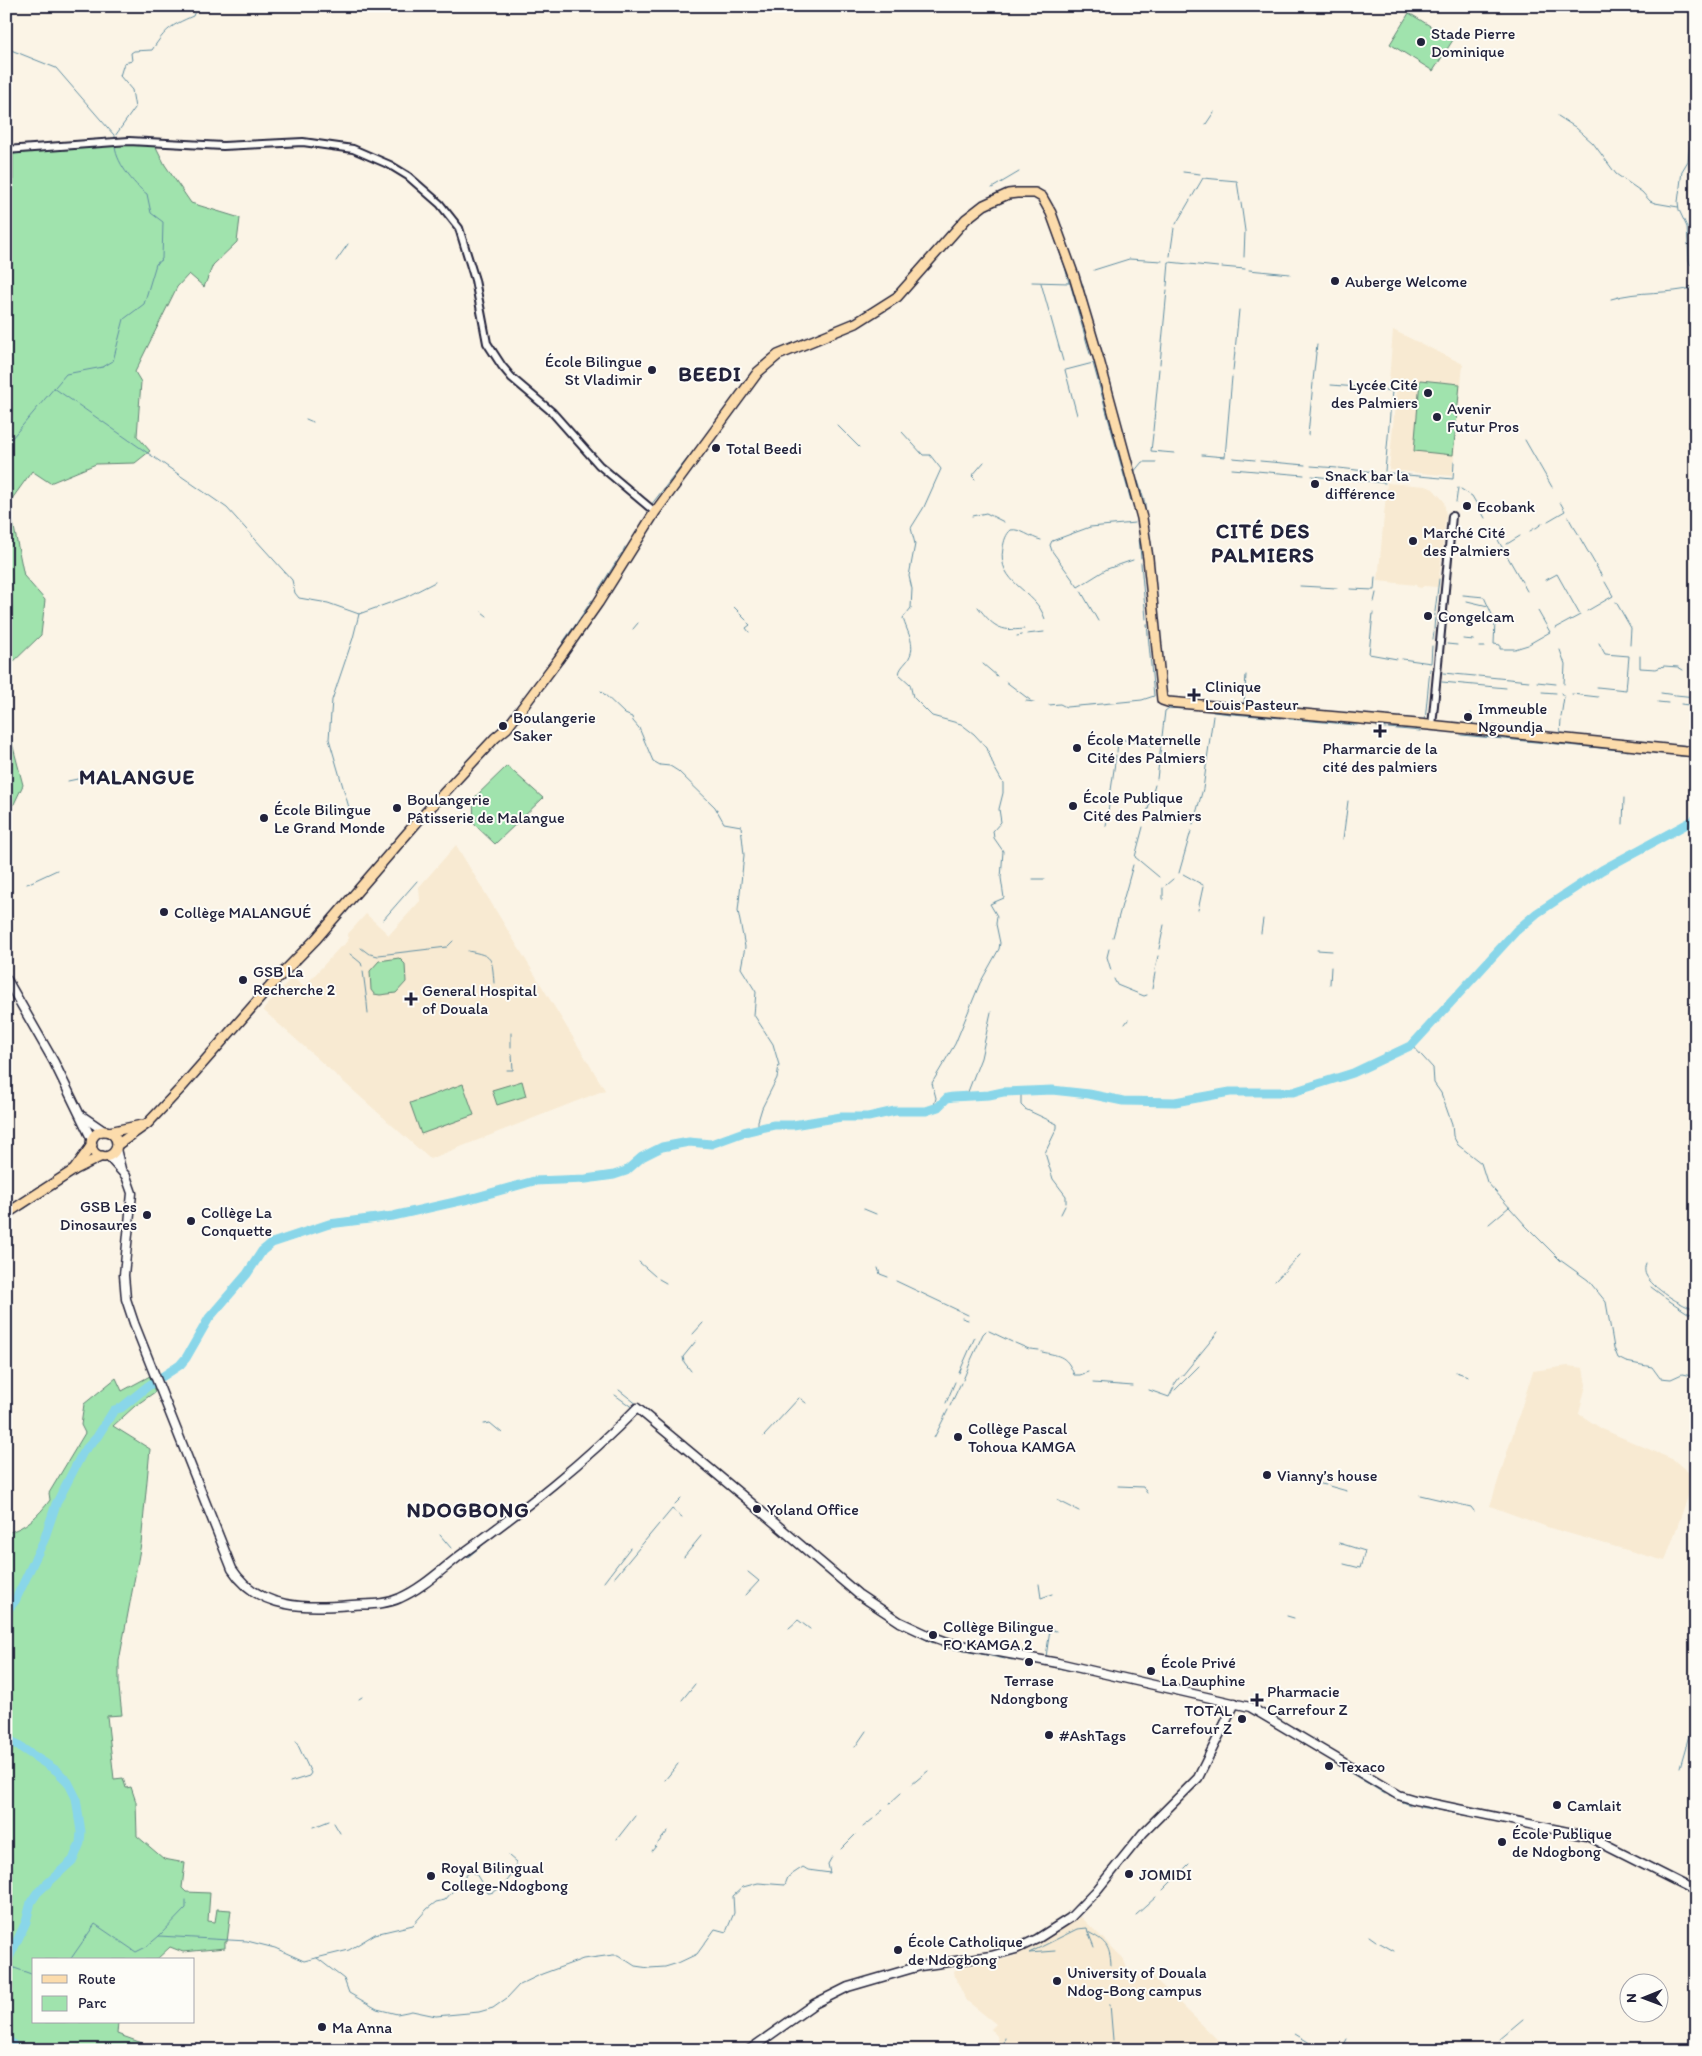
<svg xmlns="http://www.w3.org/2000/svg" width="1702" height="2056" font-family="Itim,sans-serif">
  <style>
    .built { fill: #f8ead2 }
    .green { fill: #a0e3ad; stroke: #618274 }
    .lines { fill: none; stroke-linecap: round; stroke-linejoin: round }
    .stream { stroke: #608ea3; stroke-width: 1 }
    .river { stroke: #89d6e9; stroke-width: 9 }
    .tertiary-casing { stroke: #22223b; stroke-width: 10 }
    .secondary-casing { stroke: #22223b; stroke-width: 11 }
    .primary-casing { stroke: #22223b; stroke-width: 12 }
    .tertiary { stroke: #fdfcf7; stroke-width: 6 }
    .secondary { stroke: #fdfcf7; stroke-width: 8 }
    .primary { stroke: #fcdcac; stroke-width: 9 }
    .poi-dot { fill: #22223b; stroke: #fdfcf7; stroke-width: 2 }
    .labels { text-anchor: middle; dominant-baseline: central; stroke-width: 4; stroke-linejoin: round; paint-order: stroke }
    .poi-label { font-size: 16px; fill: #22223b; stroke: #fdfcf7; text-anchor: start }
    .district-label { font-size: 21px; font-weight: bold; letter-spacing: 1px; fill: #22223b; stroke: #fdfcf7 }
  </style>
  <rect width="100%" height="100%" fill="#fbf4e6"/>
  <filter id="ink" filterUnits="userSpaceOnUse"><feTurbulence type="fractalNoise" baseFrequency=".02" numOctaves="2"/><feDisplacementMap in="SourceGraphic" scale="10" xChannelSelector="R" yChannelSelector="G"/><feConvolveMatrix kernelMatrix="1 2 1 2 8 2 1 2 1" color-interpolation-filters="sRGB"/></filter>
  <g filter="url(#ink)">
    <!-- built -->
    <g class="built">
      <path d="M1393 330 1463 364 1452 476 1389 470 1397 382 1389 381Z"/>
      <path d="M1387 483 1426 486 1433 489 1444 501 1446 515 1438 587 1424 586 1421 588 1417 587 1416 585 1378 581Z"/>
      <path d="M456 845 605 1090 430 1159 263 1010 292 977 304 987 340 947 344 945 349 938 347 935 366 914 389 935 420 901 419 887Z"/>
      <path d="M1568 1366 1583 1368 1586 1385 1579 1414 1602 1429 1674 1460 1689 1473 1691 1488 1665 1561 1550 1528 1490 1506 1533 1371Z"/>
      <path d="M1081 1917 1123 1958 1127 1968 1125 1971 1129 1976 1134 1974 1145 1978 1150 1974 1228 2050H996L999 2044 997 2036 991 2029 996 2024 966 2000 955 1977 954 1971 960 1967 989 1963 1012 1957 1041 1943Z"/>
    </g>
    <!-- green -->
    <g class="green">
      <path d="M1409 13 1453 40 1433 71 1390 44Z"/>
      <path d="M154 143 165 165 191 203 240 218 237 242 213 265 204 287 189 274 177 287 135 372 141 382 137 436 150 451 135 463 96 464 50 483 32 471 9 503 24 576 45 600 41 635 9 666 6 674V191L13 190V154L93 144Z"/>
      <path d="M1420 380 1460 384 1453 455 1414 451Z"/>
      <path d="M6 720 23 785 14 804 6 809Z"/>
      <path d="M507 766 543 798 495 844 474 824 473 799Z"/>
      <path d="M399 958 405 964 406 982 396 993 380 995 374 994 371 990 370 971 379 961Z"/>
      <path d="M522 1081 526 1096 497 1105 492 1090Z"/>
      <path d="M463 1084 474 1115 421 1134 410 1103Z"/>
      <path d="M150 1376 155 1392 135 1406 113 1426 150 1449 141 1544 119 1661V1688L122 1715 107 1716 114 1779 123 1778 126 1788 131 1787 136 1802 137 1836 164 1859 185 1863 182 1888 186 1892 210 1893 208 1921 215 1922 217 1909 231 1910 227 1942H225V1948L183 1952 170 1947 156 1960H34V2022H118L117 2034 142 2043V2050H6V1533C26 1528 38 1516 50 1500L49 1493 85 1433 81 1425 84 1404 116 1378 122 1391Z"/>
    </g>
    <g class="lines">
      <!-- stream -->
      <g class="stream">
        <path d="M6 48 56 68 114 135"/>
        <path d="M1558 116 1575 127 1593 143 1616 174 1642 192 1650 201 1655 203 1678 207"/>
        <path d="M1696 122 1693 126V135L1690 145 1688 161 1682 171 1678 202 1679 210 1687 227 1689 260 1690 264 1696 268"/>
        <path d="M1206 124 1214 112"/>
        <path d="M115 140V136L135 108 132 90 120 76 124 63 132 61 131 53 134 51 152 50C166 29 170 26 193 16L197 6"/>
        <path d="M1183 172 1200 174"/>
        <path d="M992 188 1019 172"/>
        <path d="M1192 197 1203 178 1237 181 1240 201"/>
        <path d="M1241 203 1245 231 1244 257"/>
        <path d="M1046 213 1065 267 1069 283H1070L1090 354"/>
        <path d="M1176 224 1190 200"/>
        <path d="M1170 256 1174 228"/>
        <path d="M336 261 348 244"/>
        <path d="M1169 262 1218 267"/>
        <path d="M1222 267 1245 269"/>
        <path d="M1094 270 1129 259 1162 261"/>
        <path d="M1249 270 1290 274"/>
        <path d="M1032 282 1069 283"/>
        <path d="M1041 283 1063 361"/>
        <path d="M1082 283 1086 299"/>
        <path d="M1167 286 1169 262"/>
        <path d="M1611 299C1639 290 1668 295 1696 287"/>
        <path d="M1090 313 1092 320"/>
        <path d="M1160 364 1167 290"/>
        <path d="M1065 370 1077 415"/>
        <path d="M1066 370 1093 363 1131 501"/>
        <path d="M1233 371 1239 310"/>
        <path d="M1313 381 1317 344"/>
        <path d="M1331 385 1357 387"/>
        <path d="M54 388 227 508 292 580 295 593 299 598 328 603 359 614 406 597 435 582"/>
        <path d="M1367 388 1392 391 1385 471"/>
        <path d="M306 419 313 422"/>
        <path d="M837 425 859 447"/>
        <path d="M1153 431 1159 369"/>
        <path d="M902 432 923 455H930L941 469 924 507 911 528 915 544 909 576 912 589 911 608 903 618C907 633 918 646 907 661 903 666 900 668 899 674L910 684 913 697 932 716 961 724 974 734 987 748 994 767 1003 783V793L999 809 1001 822 993 831 994 838 1003 851 1001 878 1004 898 990 904 997 916 996 924 1000 943 999 949 980 983 955 1044 932 1083 936 1098 933 1109"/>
        <path d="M1153 434 1151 451 1174 453"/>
        <path d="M1308 435 1313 383"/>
        <path d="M1525 440 1552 487"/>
        <path d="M6 445 66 374 103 367 113 361 124 319 144 304 156 264 162 259 163 222 151 213 147 194C134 185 114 160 115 144"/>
        <path d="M1202 455 1225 457 1232 377"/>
        <path d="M1233 458 1255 460"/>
        <path d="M1260 461 1305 465"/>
        <path d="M1311 466 1337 468"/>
        <path d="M1339 468 1374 472"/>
        <path d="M1232 469 1304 475"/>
        <path d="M1133 473 1142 462H1156"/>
        <path d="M1388 473 1404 474"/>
        <path d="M1407 475 1453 479 1454 462"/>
        <path d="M1312 476 1331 478"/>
        <path d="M1335 478 1385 483"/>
        <path d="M975 479 972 476 984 462"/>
        <path d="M1138 481 1145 503V514"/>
        <path d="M1461 489 1472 496 1485 518"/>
        <path d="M1456 502 1458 488"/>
        <path d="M651 505 702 440"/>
        <path d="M972 516 986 513 1004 522"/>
        <path d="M1568 517 1573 526"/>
        <path d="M1548 521 1565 511 1560 502"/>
        <path d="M1574 527 1579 535"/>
        <path d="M1536 528 1543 523"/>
        <path d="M1530 531 1535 528"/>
        <path d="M1139 538 1141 558"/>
        <path d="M1580 538 1598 569"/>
        <path d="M1041 540C1031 538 1020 528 1011 530 1006 534 1004 541 1003 548 996 584 1036 589 1045 619"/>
        <path d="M1498 540 1522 582"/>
        <path d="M1507 544 1520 536"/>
        <path d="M1479 550 1504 552"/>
        <path d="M623 551 625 547"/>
        <path d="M618 558 622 553"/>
        <path d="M1133 560 1107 569 1078 587 1052 551 1050 545 1052 541 1090 527 1135 523"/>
        <path d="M1141 563 1146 619"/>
        <path d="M1598 570 1602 576"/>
        <path d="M1546 580 1557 574 1580 615 1556 628"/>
        <path d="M1523 584 1527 591"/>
        <path d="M1300 586 1337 588"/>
        <path d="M599 589 616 562"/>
        <path d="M1350 589 1374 590 1375 577"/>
        <path d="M1081 591 1098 621"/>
        <path d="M1463 595 1484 597 1495 621 1494 644 1500 645V649H1514"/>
        <path d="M1467 601 1488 606"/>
        <path d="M1374 602 1376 593"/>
        <path d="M1616 602 1631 628 1630 645"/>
        <path d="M589 604 592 600"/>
        <path d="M734 607 739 612"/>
        <path d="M978 607C993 626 999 632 1024 629"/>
        <path d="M1587 611 1613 596 1605 582"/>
        <path d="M482 612 487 616"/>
        <path d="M1435 612 1439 579"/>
        <path d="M1373 613 1369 654 1397 659"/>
        <path d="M740 614 746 620"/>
        <path d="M1468 619 1495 621"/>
        <path d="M748 623 750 625 746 628 749 632"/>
        <path d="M574 627 588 606"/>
        <path d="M633 629 638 623"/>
        <path d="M1434 630 1435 614"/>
        <path d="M1027 634 1044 632"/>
        <path d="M1017 636 1022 635"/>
        <path d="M1433 639 1434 632"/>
        <path d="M1463 639 1474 640"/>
        <path d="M563 642 573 628"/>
        <path d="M1447 644 1457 645"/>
        <path d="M1529 644 1550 632 1538 611"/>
        <path d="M1479 647H1485"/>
        <path d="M1515 649 1528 645"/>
        <path d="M1560 650 1565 664 1564 684"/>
        <path d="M1640 656V668L1656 669 1664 666 1678 667 1683 670"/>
        <path d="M1402 659 1431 663 1432 646"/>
        <path d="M983 664 997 676"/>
        <path d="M1443 673 1475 676"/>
        <path d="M1478 676 1529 681"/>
        <path d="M1005 681 1030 700"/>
        <path d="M1442 682 1506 688"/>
        <path d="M1537 682 1556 684"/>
        <path d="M1597 687 1626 690 1629 656 1605 654 1599 643"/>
        <path d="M601 691 625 714 632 717 633 721 639 728 653 761 660 765 670 766 678 771 715 807 724 823 741 826 744 855 738 911 745 947 741 968 756 992 754 1015 773 1044 779 1065 777 1078 762 1108 758 1121V1128"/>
        <path d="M1542 692 1556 693"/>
        <path d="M1561 693 1564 697 1561 717"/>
        <path d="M1661 693 1675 695"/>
        <path d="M1572 694 1598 697"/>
        <path d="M1676 695 1695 697"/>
        <path d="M1026 701 1034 702"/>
        <path d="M1211 701 1227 703"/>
        <path d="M1658 702 1668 703"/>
        <path d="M1244 704 1246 675"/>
        <path d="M1681 704 1696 706"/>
        <path d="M1049 705 1060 704 1066 707 1101 704 1142 700 1154 696 1147 624"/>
        <path d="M1213 712 1231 714"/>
        <path d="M1471 713 1473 725"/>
        <path d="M1232 714 1281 718"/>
        <path d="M1289 719 1357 725"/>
        <path d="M1425 721 1430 669"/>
        <path d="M1436 721 1439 682"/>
        <path d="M1377 727 1386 728"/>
        <path d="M1388 728 1420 731"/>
        <path d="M1560 734 1561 720"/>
        <path d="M1461 735 1621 750"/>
        <path d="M1591 737 1636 741"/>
        <path d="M1649 742 1662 744"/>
        <path d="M1664 744 1692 746 1696 712"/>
        <path d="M1623 750 1628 751"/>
        <path d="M1634 751 1646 752"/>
        <path d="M1117 752 1118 741 1120 739 1153 746"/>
        <path d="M1653 753 1657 754"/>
        <path d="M1680 756 1696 757"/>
        <path d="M1157 779 1165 711 1169 708 1182 709"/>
        <path d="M68 781 87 777"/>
        <path d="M350 811 329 739 332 700 353 638 359 614"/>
        <path d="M1145 820 1155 785"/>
        <path d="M1193 824 1203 789 1213 716"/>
        <path d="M1623 824 1624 798"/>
        <path d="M1106 826 1116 755"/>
        <path d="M1143 827 1135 857 1159 877"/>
        <path d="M1343 839 1348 801"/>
        <path d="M1179 873 1191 831"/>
        <path d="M1183 874 1203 885"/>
        <path d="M1033 879H1045"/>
        <path d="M27 884 57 870"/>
        <path d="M1166 885 1173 879"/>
        <path d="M1163 888V900"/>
        <path d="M1198 910 1203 887"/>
        <path d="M383 920 417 881"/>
        <path d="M1261 933 1263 919"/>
        <path d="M1113 937 1133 865"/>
        <path d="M361 948 369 954"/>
        <path d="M1109 949 1107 957 1111 970"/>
        <path d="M1159 949 1164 925"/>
        <path d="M1317 950 1332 951"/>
        <path d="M468 951C493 956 492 957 494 983"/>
        <path d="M350 954 361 963 362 966"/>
        <path d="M370 954 378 956"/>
        <path d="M379 955 447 947 453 941"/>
        <path d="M1155 970 1158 956"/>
        <path d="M363 971 367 1002"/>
        <path d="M1114 979 1117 985 1144 996 1147 995"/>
        <path d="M1330 984 1331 967"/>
        <path d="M1152 989 1155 973"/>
        <path d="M367 1003 368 1014"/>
        <path d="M1125 1024 1128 1020"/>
        <path d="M511 1033V1047"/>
        <path d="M1412 1045 1433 1068 1434 1083 1441 1093 1452 1124 1453 1136 1458 1145 1481 1163 1487 1182 1526 1226 1560 1260 1588 1280 1606 1302 1614 1348 1618 1358 1626 1362 1652 1367 1660 1378 1671 1379 1682 1374 1696 1377"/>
        <path d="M507 1070H513L512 1054"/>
        <path d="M1021 1091V1105L1025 1109 1057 1124V1128L1045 1153 1053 1179 1066 1196V1203"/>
        <path d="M966 1097 981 1058 991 1012"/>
        <path d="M24 1209 55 1188"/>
        <path d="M864 1209 876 1214"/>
        <path d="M1061 1214 1065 1206"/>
        <path d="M6 1220 21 1210"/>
        <path d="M1489 1224 1509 1207"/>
        <path d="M639 1262 655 1276"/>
        <path d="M1646 1263C1645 1266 1644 1271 1646 1275 1652 1288 1682 1306 1696 1310"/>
        <path d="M878 1268 880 1274 888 1277"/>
        <path d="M659 1279 666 1283"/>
        <path d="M896 1281 968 1315"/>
        <path d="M1275 1281 1300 1255"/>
        <path d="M1651 1287 1663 1296"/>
        <path d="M1665 1298 1688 1313 1696 1315"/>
        <path d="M962 1318 968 1320"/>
        <path d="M989 1331 1012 1342"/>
        <path d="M693 1334 703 1323"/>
        <path d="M1015 1343 1029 1349"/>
        <path d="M1030 1349 1039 1350"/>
        <path d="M1042 1352C1061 1356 1067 1356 1074 1375H1080L1088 1372"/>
        <path d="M971 1360 983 1334 986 1331"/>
        <path d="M691 1371 684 1362 683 1357 696 1341"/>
        <path d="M1456 1372 1468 1376"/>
        <path d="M959 1373 975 1337"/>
        <path d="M1182 1376 1218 1332"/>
        <path d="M963 1380 971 1361"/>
        <path d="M1093 1383 1133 1386"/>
        <path d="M1174 1385 1179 1378"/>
        <path d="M619 1390 638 1405"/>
        <path d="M1149 1390 1169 1397 1174 1387"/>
        <path d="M1175 1390 1199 1366"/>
        <path d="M615 1395 633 1408"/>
        <path d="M801 1399 806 1403"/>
        <path d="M946 1403 955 1382"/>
        <path d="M950 1406 961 1383"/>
        <path d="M484 1424 490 1423 502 1433"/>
        <path d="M764 1436 799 1398"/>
        <path d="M934 1438 948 1410"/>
        <path d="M1289 1479 1293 1476 1297 1478"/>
        <path d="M720 1481 744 1502"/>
        <path d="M1310 1482 1326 1485"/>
        <path d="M1118 1486 1143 1487 1147 1493"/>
        <path d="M1329 1486 1347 1491"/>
        <path d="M1420 1495 1471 1507 1474 1511"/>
        <path d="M1057 1500 1079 1511"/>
        <path d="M675 1504 681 1498"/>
        <path d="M748 1506 759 1515"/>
        <path d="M662 1521 672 1509 682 1517"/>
        <path d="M775 1529 792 1543"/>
        <path d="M440 1535 451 1548"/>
        <path d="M1339 1543 1365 1551 1360 1568 1344 1564"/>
        <path d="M796 1546 854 1596"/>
        <path d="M468 1557 506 1526"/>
        <path d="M684 1557 701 1536"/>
        <path d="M615 1577 659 1524"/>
        <path d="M604 1582 630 1548"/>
        <path d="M1039 1584 1041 1598 1052 1594"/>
        <path d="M746 1595 759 1581 748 1572"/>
        <path d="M858 1599 867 1606"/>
        <path d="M869 1607 895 1624 933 1643"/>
        <path d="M1287 1616 1294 1618"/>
        <path d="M1030 1624 1056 1631"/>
        <path d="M789 1628 798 1620 810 1629"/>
        <path d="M941 1646 979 1654"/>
        <path d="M981 1654 1005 1659"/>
        <path d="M1046 1657 1050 1629"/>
        <path d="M1008 1659 1012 1660"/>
        <path d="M1053 1667 1081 1673"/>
        <path d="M1092 1675 1109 1679"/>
        <path d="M359 1699 362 1697"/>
        <path d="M682 1700 695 1684"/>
        <path d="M1693 1723 1696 1714"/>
        <path d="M1285 1732 1314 1750"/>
        <path d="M1211 1742 1228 1705"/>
        <path d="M855 1747 866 1731"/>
        <path d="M1680 1767 1690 1732"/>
        <path d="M1346 1770 1385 1794"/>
        <path d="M1206 1771 1210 1763"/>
        <path d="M1202 1779 1205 1773"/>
        <path d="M665 1780 678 1764"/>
        <path d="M290 1782 309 1776 311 1773 296 1741"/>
        <path d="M911 1785 928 1771"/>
        <path d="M1389 1796 1410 1805"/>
        <path d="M890 1803 901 1793"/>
        <path d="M1178 1804 1199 1782"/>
        <path d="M1419 1807 1438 1810"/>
        <path d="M1443 1811 1521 1826"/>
        <path d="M877 1815 883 1810"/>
        <path d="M334 1823 340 1833"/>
        <path d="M1553 1825 1561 1827"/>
        <path d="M314 1827 329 1821"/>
        <path d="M863 1827 873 1819"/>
        <path d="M1567 1828 1579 1830"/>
        <path d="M1596 1836 1622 1849"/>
        <path d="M617 1839 635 1816"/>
        <path d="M1583 1839 1589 1841"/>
        <path d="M658 1843 668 1831"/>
        <path d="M841 1849 855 1835"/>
        <path d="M652 1851 656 1846"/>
        <path d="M1115 1861 1136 1835"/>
        <path d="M1646 1870 1679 1888"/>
        <path d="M1163 1890 1189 1864"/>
        <path d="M1684 1890 1696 1897"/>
        <path d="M1095 1898 1097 1896"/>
        <path d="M1083 1910 1092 1901"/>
        <path d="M1136 1915 1156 1897"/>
        <path d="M1074 1919 1079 1914"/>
        <path d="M1088 1932 1094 1947"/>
        <path d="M159 1936 186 1908V1900"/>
        <path d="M1369 1936 1376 1941"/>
        <path d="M1380 1943 1394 1951"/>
        <path d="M1055 1951 1029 1953 1077 1929 1087 1928 1088 1932C1105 1941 1110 1945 1111 1965"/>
        <path d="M317 1958 344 1979 349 1993 377 2009 397 2014 412 2011 436 2016 479 2012 493 2008 507 1998 519 1985 542 1974 583 1959 613 1955H618L635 1966 649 1968 665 1967 678 1963 697 1954 715 1929 726 1932 734 1913 733 1896 743 1887 758 1883 785 1885 788 1877 803 1867 808 1870 830 1873 828 1864 832 1857"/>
        <path d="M937 1959 951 1958"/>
        <path d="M70 1960 95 1924 136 1952 146 1947 159 1936 247 1941 275 1948 304 1961 349 1950 375 1934 413 1925 427 1909 436 1902 445 1900 470 1871 476 1874 488 1893C498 1894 517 1873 516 1862L509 1856"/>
        <path d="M992 1960C1021 1952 1046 1941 1069 1923"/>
        <path d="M916 1963 923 1961"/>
        <path d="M959 1964 990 1960"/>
        <path d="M6 1965 34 1975"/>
        <path d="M1110 2004 1113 2040"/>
        <path d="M1295 2034 1318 2048"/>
        <path d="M1498 2040 1523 2019"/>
        <path d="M1114 2043V2050"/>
        <path d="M1078 2048 1089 2047"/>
        <path d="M1003 2050 1005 2038"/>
        <path d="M1341 2050 1347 2039"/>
      </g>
      <!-- river -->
      <g class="river">
        <path d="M6 1612 15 1601 44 1540 56 1504 83 1452 97 1437 114 1410 121 1408 148 1386 180 1365 186 1358 209 1318 247 1274 262 1251 272 1243 329 1224 393 1216 473 1198 534 1181 586 1179 614 1175 626 1171 642 1157 662 1147 689 1142 711 1144 744 1132 774 1125H793L841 1117H868L895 1111H926L938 1107 947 1098 953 1097 989 1095 1003 1092 1052 1090 1089 1094 1123 1101 1175 1102 1230 1092H1293L1353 1073 1412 1045 1516 931 1537 913 1602 870 1696 819"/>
        <path d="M6 1736 14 1743 57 1771 68 1782 76 1798 81 1832 80 1843 73 1860 37 1893 31 1902 26 1922 6 1964"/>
        <path d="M6 2037 18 2050"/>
      </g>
      <!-- tertiary casing -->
      <g class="tertiary-casing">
        <g id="tertiary">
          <path d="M6 150 129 141 223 146 303 142 353 149 390 165 408 176 440 204 459 228 475 280 487 343 502 366 512 378 552 412 599 465 655 512"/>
          <path d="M1432 726 1452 516"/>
        </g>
      </g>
      <!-- secondary casing -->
      <g class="secondary-casing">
        <g id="secondary">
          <path d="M6 978 54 1062 92 1140"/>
          <path d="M82 1116 104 1131"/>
          <path d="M116 1149 121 1169"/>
          <path d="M108 1156 126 1176 132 1193 124 1275 126 1299 134 1323 232 1569C259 1611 307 1608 352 1605 368 1604 385 1605 400 1598 423 1588 442 1569 462 1554 524 1509 584 1463 637 1408L749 1501 858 1594 900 1622 928 1635 950 1643 1058 1663 1250 1707 1398 1795 1415 1800 1587 1836 1696 1891"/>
          <path d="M749 2050 814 2004 848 1987 920 1966 991 1956 1016 1949 1037 1939 1070 1918 1097 1890 1143 1833 1198 1778 1235 1703"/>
        </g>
      </g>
      <!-- primary casing -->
      <g class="primary-casing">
        <g id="primary">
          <circle cx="104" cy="1144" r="13"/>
          <path d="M109 1132 142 1125"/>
          <path d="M117 1145 148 1123 181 1088 275 981 316 939 417 822 495 738 507 728 558 660 598 603 655 512 758 372 778 355 856 323 897 297 966 219 984 205 1008 194 1017 193H1035L1042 197 1051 213 1074 276 1099 360 1142 518 1148 558 1162 700 1168 702 1429 725 1696 752"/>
          <path d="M74 1170 92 1145"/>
          <path d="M6 1214 74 1170 102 1156"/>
        </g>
      </g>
      <!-- tertiary -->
      <use href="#tertiary" class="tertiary"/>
      <!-- secondary -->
      <use href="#secondary" class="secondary"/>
      <!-- primary -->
      <use href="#primary" class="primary"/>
    </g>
  </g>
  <!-- markers -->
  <g class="poi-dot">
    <circle cx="1421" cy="42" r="5"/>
    <circle cx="1335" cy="281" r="5"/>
    <circle cx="652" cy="370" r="5"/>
    <circle cx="1428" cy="393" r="5"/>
    <circle cx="1437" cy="417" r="5"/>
    <circle cx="716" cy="448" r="5"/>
    <circle cx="1315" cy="484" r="5"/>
    <circle cx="1467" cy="506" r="5"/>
    <circle cx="1413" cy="541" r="5"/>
    <circle cx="1428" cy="616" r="5"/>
    <path d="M1191.5 687.5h5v5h5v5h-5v5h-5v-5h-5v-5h5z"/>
    <circle cx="1468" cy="717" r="5"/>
    <circle cx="503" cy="726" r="5"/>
    <path d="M1377.5 723.5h5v5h5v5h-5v5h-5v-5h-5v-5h5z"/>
    <circle cx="1077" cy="748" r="5"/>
    <circle cx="1073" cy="806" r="5"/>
    <circle cx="397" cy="808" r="5"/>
    <circle cx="264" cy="818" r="5"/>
    <circle cx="164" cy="912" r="5"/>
    <circle cx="243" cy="980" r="5"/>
    <path d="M408.5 991.5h5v5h5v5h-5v5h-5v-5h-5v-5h5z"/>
    <circle cx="147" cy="1215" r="5"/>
    <circle cx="191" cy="1221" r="5"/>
    <circle cx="958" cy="1437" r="5"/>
    <circle cx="1267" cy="1475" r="5"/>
    <circle cx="757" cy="1509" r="5"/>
    <circle cx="933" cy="1635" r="5"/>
    <circle cx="1029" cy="1662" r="5"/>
    <circle cx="1151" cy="1671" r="5"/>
    <path d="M1254.5 1692.5h5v5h5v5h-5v5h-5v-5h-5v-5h5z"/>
    <circle cx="1242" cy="1719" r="5"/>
    <circle cx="1049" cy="1735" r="5"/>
    <circle cx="1329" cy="1766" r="5"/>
    <circle cx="1557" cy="1805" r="5"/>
    <circle cx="1502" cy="1842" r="5"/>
    <circle cx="1129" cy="1874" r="5"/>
    <circle cx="431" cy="1876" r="5"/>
    <circle cx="898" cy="1950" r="5"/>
    <circle cx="1057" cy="1981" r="5"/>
    <circle cx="322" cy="2027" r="5"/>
  </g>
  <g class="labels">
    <!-- poi labels -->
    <g class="poi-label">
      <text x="1431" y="33">Stade Pierre<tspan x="1431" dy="18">Dominique</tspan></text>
      <text x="1345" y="281">Auberge Welcome</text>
      <text x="642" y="361" text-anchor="end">École Bilingue<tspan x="642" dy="18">St Vladimir</tspan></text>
      <text x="1418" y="384" text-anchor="end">Lycée Cité<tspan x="1418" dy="18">des Palmiers</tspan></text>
      <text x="1447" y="408">Avenir<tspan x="1447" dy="18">Futur Pros</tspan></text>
      <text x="726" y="448">Total Beedi</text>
      <text x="1325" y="475">Snack bar la<tspan x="1325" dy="18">différence</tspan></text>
      <text x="1477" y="506">Ecobank</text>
      <text x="1423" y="532">Marché Cité<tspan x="1423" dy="18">des Palmiers</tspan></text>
      <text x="1438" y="616">Congelcam</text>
      <text x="1205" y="686">Clinique<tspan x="1205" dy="18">Louis Pasteur</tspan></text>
      <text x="1478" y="708">Immeuble<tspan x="1478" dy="18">Ngoundja</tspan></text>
      <text x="513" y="717">Boulangerie<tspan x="513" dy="18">Saker</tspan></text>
      <text x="1087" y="739">École Maternelle<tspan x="1087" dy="18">Cité des Palmiers</tspan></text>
      <text x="1380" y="748" text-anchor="middle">Pharmarcie de la<tspan x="1380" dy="18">cité des palmiers</tspan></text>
      <text x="1083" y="797">École Publique<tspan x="1083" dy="18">Cité des Palmiers</tspan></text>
      <text x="407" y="799">Boulangerie<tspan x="407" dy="18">Pâtisserie de Malangue</tspan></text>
      <text x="274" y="809">École Bilingue<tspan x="274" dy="18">Le Grand Monde</tspan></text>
      <text x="174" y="912">Collège MALANGUÉ</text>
      <text x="253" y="971">GSB La<tspan x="253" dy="18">Recherche 2</tspan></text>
      <text x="422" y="990">General Hospital<tspan x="422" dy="18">of Douala</tspan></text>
      <text x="137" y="1206" text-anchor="end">GSB Les<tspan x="137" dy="18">Dinosaures</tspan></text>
      <text x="201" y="1212">Collège La<tspan x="201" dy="18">Conquette</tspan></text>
      <text x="968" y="1428">Collège Pascal<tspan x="968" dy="18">Tohoua KAMGA</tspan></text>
      <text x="1277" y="1475">Vianny’s house</text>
      <text x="767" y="1509">Yoland Office</text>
      <text x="943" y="1626">Collège Bilingue<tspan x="943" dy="18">FO KAMGA 2</tspan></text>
      <text x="1161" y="1662">École Privé<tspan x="1161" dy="18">La Dauphine</tspan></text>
      <text x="1029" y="1680" text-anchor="middle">Terrase<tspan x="1029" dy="18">Ndongbong</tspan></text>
      <text x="1267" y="1691">Pharmacie<tspan x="1267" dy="18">Carrefour Z</tspan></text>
      <text x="1232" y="1710" text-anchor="end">TOTAL<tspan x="1232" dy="18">Carrefour Z</tspan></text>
      <text x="1059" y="1735">#AshTags</text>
      <text x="1339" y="1766">Texaco</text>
      <text x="1567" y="1805">Camlait</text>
      <text x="1512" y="1833">École Publique<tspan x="1512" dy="18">de Ndogbong</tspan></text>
      <text x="441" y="1867">Royal Bilingual<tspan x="441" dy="18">College-Ndogbong</tspan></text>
      <text x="1139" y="1874">JOMIDI</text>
      <text x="908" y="1941">École Catholique<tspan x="908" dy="18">de Ndogbong</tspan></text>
      <text x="1067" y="1972">University of Douala<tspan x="1067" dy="18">Ndog-Bong campus</tspan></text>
      <text x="332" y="2027">Ma Anna</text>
    </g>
    <!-- district labels -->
    <g class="district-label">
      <text x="710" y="373">BEEDI</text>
      <text x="1263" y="530">CITÉ DES<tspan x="1263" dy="24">PALMIERS</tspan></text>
      <text x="137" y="776">MALANGUE</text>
      <text x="468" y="1509">NDOGBONG</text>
    </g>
  </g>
  <!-- margin -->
  <rect width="1702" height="2056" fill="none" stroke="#fdfcf7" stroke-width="25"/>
  <rect x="12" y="12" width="1677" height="2031" fill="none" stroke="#22223b" stroke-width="2" filter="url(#ink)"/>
  <!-- legend -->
  <rect x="32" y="1958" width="162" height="65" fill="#fdfcf7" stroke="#a5a5ac"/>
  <rect x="42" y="1975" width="25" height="8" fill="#fcdcac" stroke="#a5a5ac"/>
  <text x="78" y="1984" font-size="15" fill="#22223b">Route</text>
  <rect x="42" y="1996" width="25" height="15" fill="#a0e3ad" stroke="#a5a5ac"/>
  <text x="78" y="2008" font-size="15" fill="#22223b">Parc</text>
  <!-- north arrow -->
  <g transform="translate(1644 1998) rotate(269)"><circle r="24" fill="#fdfcf7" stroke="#a5a5ac"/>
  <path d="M0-4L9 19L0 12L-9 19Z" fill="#22223b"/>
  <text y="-8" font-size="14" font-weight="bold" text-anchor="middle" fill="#22223b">N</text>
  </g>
</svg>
